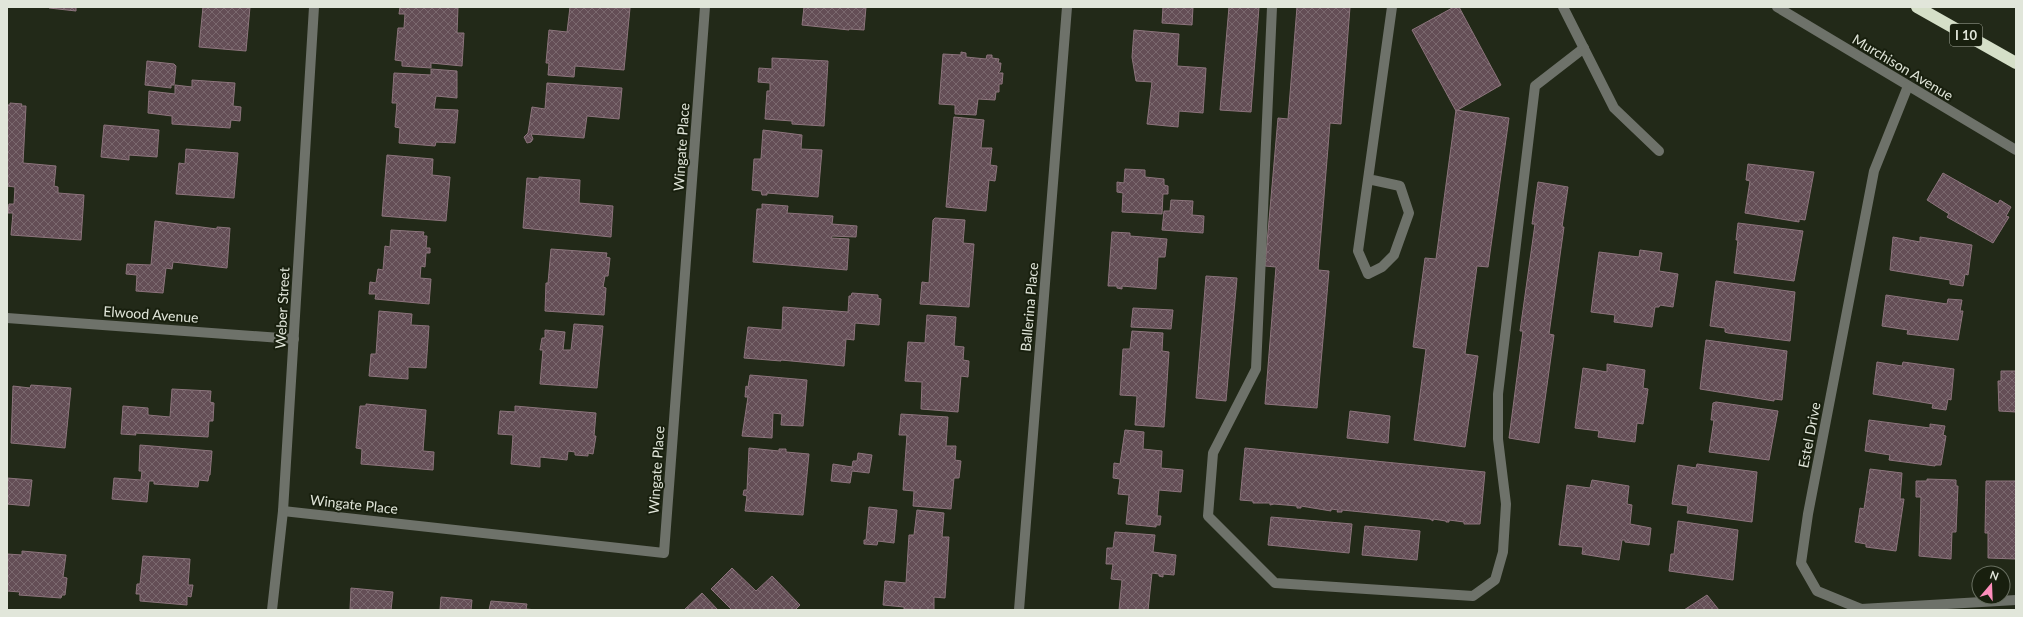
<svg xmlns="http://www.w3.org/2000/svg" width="2023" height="617" font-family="Lato,sans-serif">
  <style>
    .building { fill: url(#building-cross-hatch); stroke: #8c747c }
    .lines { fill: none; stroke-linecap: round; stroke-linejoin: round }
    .minor { stroke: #6e726a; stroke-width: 10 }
    .highway { stroke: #d5dfc8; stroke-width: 12 }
    .labels { text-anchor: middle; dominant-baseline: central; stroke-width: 4; stroke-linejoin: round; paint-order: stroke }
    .shield { fill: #181f0e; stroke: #a5aa9d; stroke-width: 1 }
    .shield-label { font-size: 13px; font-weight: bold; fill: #e1e6da }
    .street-label { font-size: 14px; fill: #e1e6da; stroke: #181f0e }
  </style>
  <defs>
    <pattern id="building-cross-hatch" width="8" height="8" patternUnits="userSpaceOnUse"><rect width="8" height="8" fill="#644e56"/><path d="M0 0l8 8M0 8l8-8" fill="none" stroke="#7a686e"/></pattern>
  </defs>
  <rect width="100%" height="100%" fill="#222918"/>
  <!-- building -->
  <g class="building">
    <path d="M49 7H76V11L49 8Z"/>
    <path d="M203 7H250L246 51 199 47Z"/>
    <path d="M400 7H458L457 33H464L462 66 431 63V68L402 66V61L395 60 398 28H404L405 14H399Z"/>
    <path d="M570 7 630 8 624 70 575 66 574 77 548 75 549 63H546L549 30 567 32Z"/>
    <path d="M804 7H866L864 30 849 29V30L802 25Z"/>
    <path d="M1163 7H1193L1192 25 1162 23Z"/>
    <path d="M1229 7H1259L1251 112 1220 110Z"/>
    <path d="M1297 7H1350L1341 124 1330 123 1318 270 1329 271 1317 408 1265 404 1276 267 1265 266 1278 118 1288 119Z"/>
    <path d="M1454 7H1459L1501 85 1456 111 1412 30Z"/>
    <path d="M1134 30 1179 34 1177 66 1206 68 1203 113 1179 111 1178 127 1147 124 1152 82 1136 81 1132 57Z"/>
    <path d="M961 52 966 53V57L986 59 987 55H992V58L999 59 998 63H1001L1000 71 998 73H1003L1002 84H999V92H996L995 100 978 99 976 115 955 114V105L939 104 943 54 961 55Z"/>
    <path d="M772 58 828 61 824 126 792 124V121L765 119 767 91H770V83L758 82 759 68 772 69Z"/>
    <path d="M147 61 174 64 176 66 174 85H171V88L145 85Z"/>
    <path d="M431 69 457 71V98L436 96 434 109 458 110 455 143 436 142 435 146 399 143 400 128 395 127 397 103H392L394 73 431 75Z"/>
    <path d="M192 80 235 83 233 106 241 107 240 121 231 120 230 128 172 124V116L148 113 149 91 175 94V85L192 87Z"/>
    <path d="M547 83 622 88 619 119 587 116 584 138 531 134 533 139 531 142 527 143 524 137 528 133 532 107 545 109Z"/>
    <path d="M10 103 22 104 21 106H26L23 163 56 166 54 186 58 187V193L84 195 81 240 11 235 13 213H8L9 204H14L15 187 7 186V105H10Z"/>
    <path d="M1456 110 1509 118 1488 267 1477 266 1465 354 1478 356 1465 447 1414 440 1426 349 1413 347 1425 258 1436 259Z"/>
    <path d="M954 117 984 120 981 148H992L990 165 997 166 995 181 989 180 986 211 946 207Z"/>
    <path d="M104 125 159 130 157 157 129 155V160L101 157Z"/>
    <path d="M763 130 802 135 801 149 822 150 818 197 767 193V195H762L761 191 752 190 754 159H761Z"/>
    <path d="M186 149 238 153 234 198 176 194 179 163 185 164Z"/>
    <path d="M387 155 433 159 432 175 450 177 446 221 382 216Z"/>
    <path d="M1748 164 1814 172 1805 220 1799 219V222L1745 213 1750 181 1746 180Z"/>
    <path d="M1125 169 1145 170V177L1164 179V185L1168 186V194H1163L1162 214 1122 212 1123 193 1117 192V182L1124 183Z"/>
    <path d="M1943 173 1998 204 2000 200 2011 207 2006 216 2009 217 1993 243 1947 217 1949 214 1927 200Z"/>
    <path d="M539 177 580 180 579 203 613 206 611 237 523 228 527 178 539 179Z"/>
    <path d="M1538 182 1568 187 1562 227H1564L1549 334 1554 335 1539 443 1509 438 1523 331H1520L1535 224H1532Z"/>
    <path d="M1171 200 1193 201 1192 215 1204 216 1203 233 1162 230 1164 211H1170Z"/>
    <path d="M762 204 788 206 787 213 833 216 832 224 857 226 856 237 832 236 831 238 849 239 847 270 753 262 757 209H762Z"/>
    <path d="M935 218 965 220 963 243 974 244 969 307 920 304 922 282 929 283 933 220Z"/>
    <path d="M155 221 217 229V227L230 228 227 268 173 262 172 269 166 268 163 293 136 291 137 275 126 274 127 264 151 265Z"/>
    <path d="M1738 223 1803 231 1794 281 1734 273 1738 240H1736Z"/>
    <path d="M391 230 424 232 423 236H427L426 248H430V253H426L425 267 421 266 420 278 431 279 429 304 375 299 376 294H369L370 282 376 283 378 269 383 270 385 246 390 247Z"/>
    <path d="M1112 232 1130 233V236L1167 239 1165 257H1158L1156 289 1122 286V289L1117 288V286H1108Z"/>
    <path d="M1893 237 1920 242V237L1972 245 1968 275 1965 274 1963 286 1950 284V280L1890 270Z"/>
    <path d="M551 249 607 253 606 257 610 258 608 276H605L603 287 606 288 604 315 545 311 546 283H548Z"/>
    <path d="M1640 250 1662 253 1659 271 1678 274 1673 307 1660 305 1659 307H1655L1652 327 1614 322 1615 315 1591 312 1599 252 1639 257Z"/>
    <path d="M1206 276 1237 278 1226 401 1196 398Z"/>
    <path d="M1716 281 1795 292 1790 341 1728 333 1725 332V328L1710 326Z"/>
    <path d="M852 293 878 295V298L881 299 879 325 855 323 854 340 846 339 844 366 781 360V361L744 358 748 327 782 330 783 307 848 312 849 296H851Z"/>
    <path d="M1886 295 1947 304 1948 299 1962 300 1960 311H1963L1958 340 1907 334 1908 330 1882 326Z"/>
    <path d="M1133 308 1173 310 1171 329 1131 327Z"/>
    <path d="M379 311 412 314 411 325 429 326 426 368 408 367V379L369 376 371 354H376Z"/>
    <path d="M927 315 956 317 954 346 964 347 963 360 969 361 968 377 961 376 958 412 921 409 922 382 905 381 908 342 925 343Z"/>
    <path d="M574 324 603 326 597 388 540 384 543 350H540L542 338H545V330L565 332 563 350H571Z"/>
    <path d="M1132 331 1163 333 1162 351 1169 352 1164 427 1135 425 1137 396 1120 395 1123 349H1130Z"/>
    <path d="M1706 340 1787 351 1782 400 1774 399V401L1700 389Z"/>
    <path d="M1877 362 1902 366 1903 362 1954 369 1951 400 1948 399 1946 410 1932 408 1933 404 1873 394Z"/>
    <path d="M1607 364 1645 370 1643 388 1648 389 1643 424 1637 423 1635 442 1598 437 1599 431 1575 428 1583 368 1607 372Z"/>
    <path d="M2001 371H2016V412L1999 411 1998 381H2001Z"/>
    <path d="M750 375 807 380 803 426 781 425 782 414 773 413 772 438 742 436 748 397H745L746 386 748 387Z"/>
    <path d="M31 385 71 388 65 448 11 443 13 386 30 388Z"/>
    <path d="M172 389 211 391 210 402 214 403 213 421H209L208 437 135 433 136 435 121 434 123 406 148 408V415L170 417Z"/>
    <path d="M1716 402 1778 411 1769 460 1709 452 1714 420H1711L1713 403Z"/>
    <path d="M366 404 426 410 423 451 434 452 433 470 361 464 362 449 356 448 360 406H366Z"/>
    <path d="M515 406 596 413 594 436H596L593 454 588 453V456L575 455V452L568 451 567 460 540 457V467L511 464 513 435 498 434 500 411 515 412Z"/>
    <path d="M1350 411 1390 416 1388 443 1347 438Z"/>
    <path d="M901 414 948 417 946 446H956L955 460 961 461 959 478H954L951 509 913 506 914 491 903 490 907 435H899Z"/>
    <path d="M1869 420 1930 428V424L1945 426 1943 435 1946 436 1941 465H1935V466L1889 460 1890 455 1865 451Z"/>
    <path d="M1125 430 1144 432 1143 449 1162 451 1161 468 1183 470 1181 492 1159 490 1157 516H1161L1160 525H1156V527L1126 524 1129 495 1118 494 1120 479 1113 478 1114 463 1120 464Z"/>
    <path d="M140 445 212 451 210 475H209L208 481 199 480 198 487 154 484V481H149L147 502 112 499 114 478 141 480 142 471H139Z"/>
    <path d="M749 448 779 451V449H786V452L809 454 803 515 745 511 747 496 743 495 744 490H747Z"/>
    <path d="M1245 448 1485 472 1480 524H1464V522L1449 520V522H1446V521L1433 519V521L1430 519 1342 510V512H1337L1338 510 1331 509V511L1301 506V508H1297V506L1274 504 1270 505V503H1253V501L1240 500Z"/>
    <path d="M858 453 872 455 869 473 852 471 850 483 831 481 833 464 852 467 853 461H857Z"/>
    <path d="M1697 464 1757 472 1752 522 1687 513 1688 506 1672 504 1678 465 1696 468Z"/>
    <path d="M1870 469 1902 473 1900 499H1904L1896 551 1866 547V544L1855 542 1860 508 1864 509Z"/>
    <path d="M7 478 32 480 29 506 7 504Z"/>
    <path d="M1927 479 1956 480V486H1958L1956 532H1952L1951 559 1919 556 1921 497H1916V481H1927Z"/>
    <path d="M1592 480 1629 486 1627 504 1632 505 1630 524 1651 528 1649 545 1625 542V540H1622L1619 560 1582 554 1583 547 1559 545 1567 485 1590 488Z"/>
    <path d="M1986 481H2016V559L1988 558V533H1985Z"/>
    <path d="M869 507 897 510 894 543 878 541 877 545 864 544V540H866Z"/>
    <path d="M917 510 944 513 942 537H949L945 598 934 597V610L904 609V607L883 605 885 581 906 583 909 535H914Z"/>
    <path d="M1271 517 1352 524 1349 553 1268 545Z"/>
    <path d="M1678 521 1738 530 1733 580 1669 571 1671 554H1674Z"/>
    <path d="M1365 526 1420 531 1417 560 1362 555Z"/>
    <path d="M1115 532 1155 535 1153 552 1176 555 1174 575 1163 574V577L1159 576V574L1152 573 1148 610H1119L1122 580 1111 579 1113 564H1106L1107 548H1113Z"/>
    <path d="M22 551 66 555 63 577 67 578 65 595H62L61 598 19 595 20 592 7 591V554L22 555Z"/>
    <path d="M143 556 190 559 188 585H193L191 597 187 596V605L140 601V594H136L137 584H140Z"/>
    <path d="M732 568 756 591 772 576 800 605 795 610H732L711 589Z"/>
    <path d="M351 588 393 592 391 610H350Z"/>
    <path d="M702 593 718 610H684Z"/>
    <path d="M1707 595 1719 610H1684Z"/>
    <path d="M441 597 472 600 471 610H440Z"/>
    <path d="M491 601 527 604 526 609 537 610H489Z"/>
  </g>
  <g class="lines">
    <!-- minor -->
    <g class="minor">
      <path d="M1272 7 1256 369 1213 453 1208 516 1275 583 1473 596 1495 580 1503 552 1506 504 1498 439V394L1535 86 1584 48"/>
      <path d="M1563 7 1614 108 1659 151"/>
      <path d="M1777 7 2016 150"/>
      <path d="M1908 86 1874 171 1808 514 1801 563 1817 591 1861 609 2016 600"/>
      <path d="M1368 179 1400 186 1409 213 1394 255 1382 267 1368 274 1358 251 1392 7"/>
      <path d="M7 318 294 339"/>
      <path d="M283 511 664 553 705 7"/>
      <path d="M272 610 283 511 314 7"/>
      <path d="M1019 610 1067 7"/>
    </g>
    <!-- highway -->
    <path class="highway" d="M1917 7 2016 63"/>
  </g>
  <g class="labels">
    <!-- shield labels -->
    <rect class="shield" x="1950" y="24" width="32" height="22" rx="3"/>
    <g class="shield-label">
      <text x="1966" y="35">I 10</text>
    </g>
    <!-- street labels -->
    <g class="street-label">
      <text transform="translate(1903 67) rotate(31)">Murchison Avenue</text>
      <text transform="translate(681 147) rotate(-86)">Wingate Place</text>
      <text transform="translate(1029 307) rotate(-85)">Ballerina Place</text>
      <text transform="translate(282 308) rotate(-87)">Weber Street</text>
      <text transform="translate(151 314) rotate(4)">Elwood Avenue</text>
      <text transform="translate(1809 435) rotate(-79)">Estel Drive</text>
      <text transform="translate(656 470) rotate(-86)">Wingate Place</text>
      <text transform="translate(354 504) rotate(6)">Wingate Place</text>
    </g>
  </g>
  <!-- border -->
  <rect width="2023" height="617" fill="none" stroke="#e1e6da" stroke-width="16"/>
  <!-- north arrow -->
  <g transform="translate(1991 585) rotate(19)"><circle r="19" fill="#181f0e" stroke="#686f60"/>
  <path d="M0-3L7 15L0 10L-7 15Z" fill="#fe8ebc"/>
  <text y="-6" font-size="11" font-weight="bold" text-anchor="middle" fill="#e1e6da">N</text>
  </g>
</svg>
